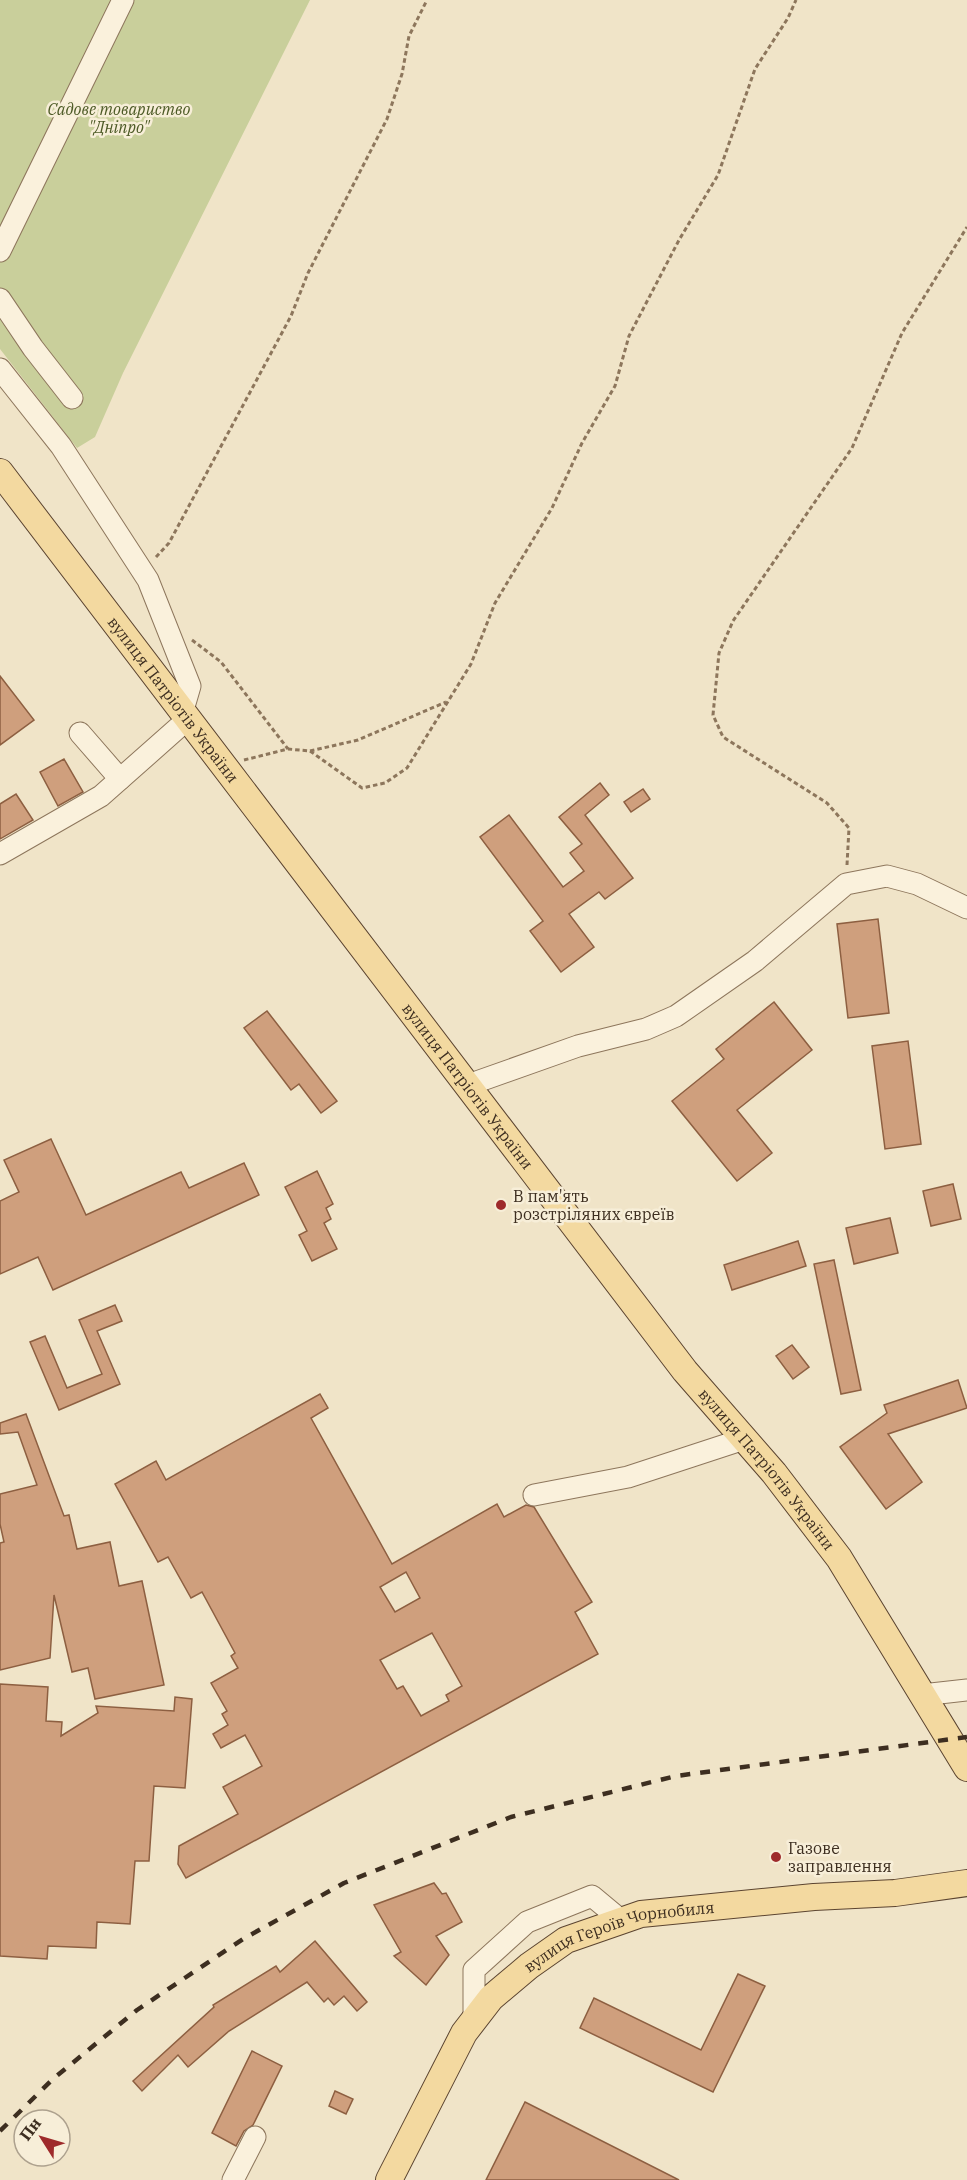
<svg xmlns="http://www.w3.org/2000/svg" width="967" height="2180" font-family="'IBM Plex Serif',serif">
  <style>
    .green { fill: #c9cf9b }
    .building { fill: #cf9f7d; stroke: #8d5f41; stroke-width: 1.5; fill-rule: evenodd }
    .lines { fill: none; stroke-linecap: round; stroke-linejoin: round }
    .minor-casing { stroke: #8d765c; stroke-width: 23 }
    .major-casing { stroke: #5b4430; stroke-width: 28 }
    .path { stroke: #8d765c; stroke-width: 3; stroke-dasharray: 4.5 3; stroke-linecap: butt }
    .minor { stroke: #faf1dc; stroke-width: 21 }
    .major { stroke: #f3d9a0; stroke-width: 26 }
    .rail { stroke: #3d2e20; stroke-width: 4.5; stroke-dasharray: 10 10; stroke-linecap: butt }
    .poi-dot { fill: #9e2a2b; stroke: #f7eed8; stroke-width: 2 }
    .labels { text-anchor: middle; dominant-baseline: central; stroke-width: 5; stroke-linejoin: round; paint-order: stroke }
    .park-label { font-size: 16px; font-style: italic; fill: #4d5a26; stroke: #f7eed8 }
    .street-label { font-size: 16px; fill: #3d2e20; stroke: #f7eed8 }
    .poi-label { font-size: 16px; fill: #3d2e20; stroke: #f7eed8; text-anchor: start }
  </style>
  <rect width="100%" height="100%" fill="#f0e4c8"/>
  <!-- green -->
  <path class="green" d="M0 0H310L123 373 95 437 77 448 0 349Z"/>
  <!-- building -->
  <g class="building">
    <path d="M0 676 34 720 0 745Z"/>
    <path d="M64 759 83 792 58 806 40 772Z"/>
    <path d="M600 783 609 795 585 815 633 878 605 899 599 892 569 914 594 947 561 972 530 931 543 921 480 837 509 815 563 887 584 871 570 853 582 844 559 817Z"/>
    <path d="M643 789 650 799 631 812 624 802Z"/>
    <path d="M16 794 33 820 0 839V804Z"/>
    <path d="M878 919 889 1013 848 1018 837 924Z"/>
    <path d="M774 1002 812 1050 737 1110 772 1153 737 1181 672 1101 724 1059 716 1049Z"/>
    <path d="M267 1011 337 1101 321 1113 299 1084 291 1090 244 1028Z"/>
    <path d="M908 1041 921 1144 885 1149 872 1046Z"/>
    <path d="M51 1139 86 1215 181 1172 189 1188 244 1163 259 1195 53 1290 38 1257 0 1274V1201L19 1192 4 1160Z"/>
    <path d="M317 1171 333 1204 326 1208 331 1219 324 1223 337 1249 312 1261 299 1235 307 1231 285 1187Z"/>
    <path d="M953 1184 961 1219 931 1226 923 1191Z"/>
    <path d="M890 1218 898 1253 854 1264 846 1228Z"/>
    <path d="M798 1241 806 1266 732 1290 724 1265Z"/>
    <path d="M834 1260 861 1390 841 1394 814 1264Z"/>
    <path d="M115 1305 122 1321 97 1331 120 1384 59 1410 30 1342 45 1336 67 1388 102 1374 79 1320Z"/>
    <path d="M792 1345 809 1367 793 1379 776 1356Z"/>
    <path d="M958 1380 967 1408 888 1434 922 1482 886 1509 840 1447 887 1413 884 1405Z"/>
    <path d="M320 1394 328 1408 311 1418 392 1564 497 1504 504 1517 526 1505 534 1507 592 1602 575 1612 598 1654 186 1878 178 1864 179 1846 238 1814 223 1787 262 1766 245 1735 221 1748 213 1734 228 1725 222 1714 227 1711 211 1683 238 1668 231 1656 235 1653 202 1592 191 1598 168 1557 158 1562 115 1484 156 1461 166 1480ZM406 1572 420 1598 395 1612 380 1587ZM432 1633 462 1686 446 1695 449 1701 421 1716 403 1686 397 1689 380 1660Z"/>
    <path d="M26 1414 64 1516 69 1515 77 1549 110 1542 119 1586 142 1581 164 1685 95 1699 88 1668 72 1672 54 1595 50 1658 0 1670V1543L4 1542 0 1524V1494L37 1485 18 1432 0 1434V1423Z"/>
    <path d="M0 1684 48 1687 46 1721 62 1722 61 1736 98 1713 96 1706 174 1711 175 1697 192 1699 185 1788 154 1786 149 1861H135L130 1924 97 1922 96 1948 48 1946 47 1959 0 1956Z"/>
    <path d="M434 1883 442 1894 446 1893 462 1922 436 1936 449 1955 426 1985 394 1956 401 1952 374 1905Z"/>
    <path d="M315 1941 367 2002 357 2011 344 1996 334 2005 328 1998 324 2002 307 1982 229 2031 188 2067 178 2055 142 2091 133 2081 214 2007 213 2005 276 1966 280 1972Z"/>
    <path d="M738 1974 765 1986 713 2092 580 2028 594 1998 701 2050Z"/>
    <path d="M252 2051 282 2066 253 2125 244 2131 236 2146 212 2133Z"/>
    <path d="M335 2091 353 2099 346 2114 329 2106Z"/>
    <path d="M525 2102 679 2180H486Z"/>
  </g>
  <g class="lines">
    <!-- minor casing -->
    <g class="minor-casing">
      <g id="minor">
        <path d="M0 251 123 0"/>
        <path d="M0 299 33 348 72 398"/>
        <path d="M0 369 61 446 148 580 190 686 183 710"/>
        <path d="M80 733 120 779"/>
        <path d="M0 854 101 796 189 718"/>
        <path d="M468 1085 578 1046 646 1029 676 1016 755 961 846 884 887 876 917 884 967 908"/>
        <path d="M534 1495 628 1477 744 1439"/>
        <path d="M922 1695 967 1690"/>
        <path d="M474 2020V1970L527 1922 592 1896 622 1921"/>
        <path d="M233 2180 255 2137"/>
      </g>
    </g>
    <!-- major casing -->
    <g class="major-casing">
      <g id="major">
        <path id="s1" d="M0 472 685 1371 774 1473 839 1558 967 1768"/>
        <path id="s2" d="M389 2180 464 2033 491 1998 529 1966 566 1940 641 1914 814 1897 895 1893 967 1883"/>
      </g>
    </g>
    <!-- path -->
    <g class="path">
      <path d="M156 557 169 543 291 316 308 273 387 119 402 74 409 36 427 0"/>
      <path d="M192 640 221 662 288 749"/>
      <path d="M310 751 358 740 446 702"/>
      <path d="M244 760 288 749 310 751 362 788 385 783 407 768 471 664 495 603 552 508 582 443 615 386 629 336 679 240 718 175 755 69 788 18 796 0"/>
      <path d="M847 865 849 828 827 803 723 737 713 715 719 653 733 621 852 448 902 333 967 227"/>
    </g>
    <!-- minor -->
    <use href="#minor" class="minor"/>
    <!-- major -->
    <use href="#major" class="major"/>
    <!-- rail -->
    <path class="rail" d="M0 2131 53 2079 137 2010 243 1939 344 1883 511 1817 676 1776 967 1737"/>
  </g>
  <!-- markers -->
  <g class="poi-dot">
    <circle cx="501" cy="1205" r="6"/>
    <circle cx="776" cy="1857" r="6"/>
  </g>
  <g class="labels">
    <!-- park labels -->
    <g class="park-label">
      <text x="119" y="109">Садове товариство<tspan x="119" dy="18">"Дніпро"</tspan></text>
    </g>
    <!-- street labels -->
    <g class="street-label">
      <text stroke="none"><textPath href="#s1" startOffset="286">вулиця Патріотів України</textPath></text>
      <text stroke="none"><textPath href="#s1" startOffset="772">вулиця Патріотів України</textPath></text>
      <text stroke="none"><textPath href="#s1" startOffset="1258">вулиця Патріотів України</textPath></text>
      <text stroke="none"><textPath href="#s2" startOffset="356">вулиця Героїв Чорнобиля</textPath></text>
    </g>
    <!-- poi labels -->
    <g class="poi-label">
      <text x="513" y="1196">В пам'ять<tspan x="513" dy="18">розстріляних євреїв</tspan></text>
      <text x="788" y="1848">Газове<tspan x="788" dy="18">заправлення</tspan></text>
    </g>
  </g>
  <!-- north arrow -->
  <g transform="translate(42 2138) rotate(307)"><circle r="28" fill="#f7eed8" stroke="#ada18e" stroke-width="1.5"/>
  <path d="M0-4.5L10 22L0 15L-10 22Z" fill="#9e2a2b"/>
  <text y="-9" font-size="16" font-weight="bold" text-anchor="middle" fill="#3d2e20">Пн</text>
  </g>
</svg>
